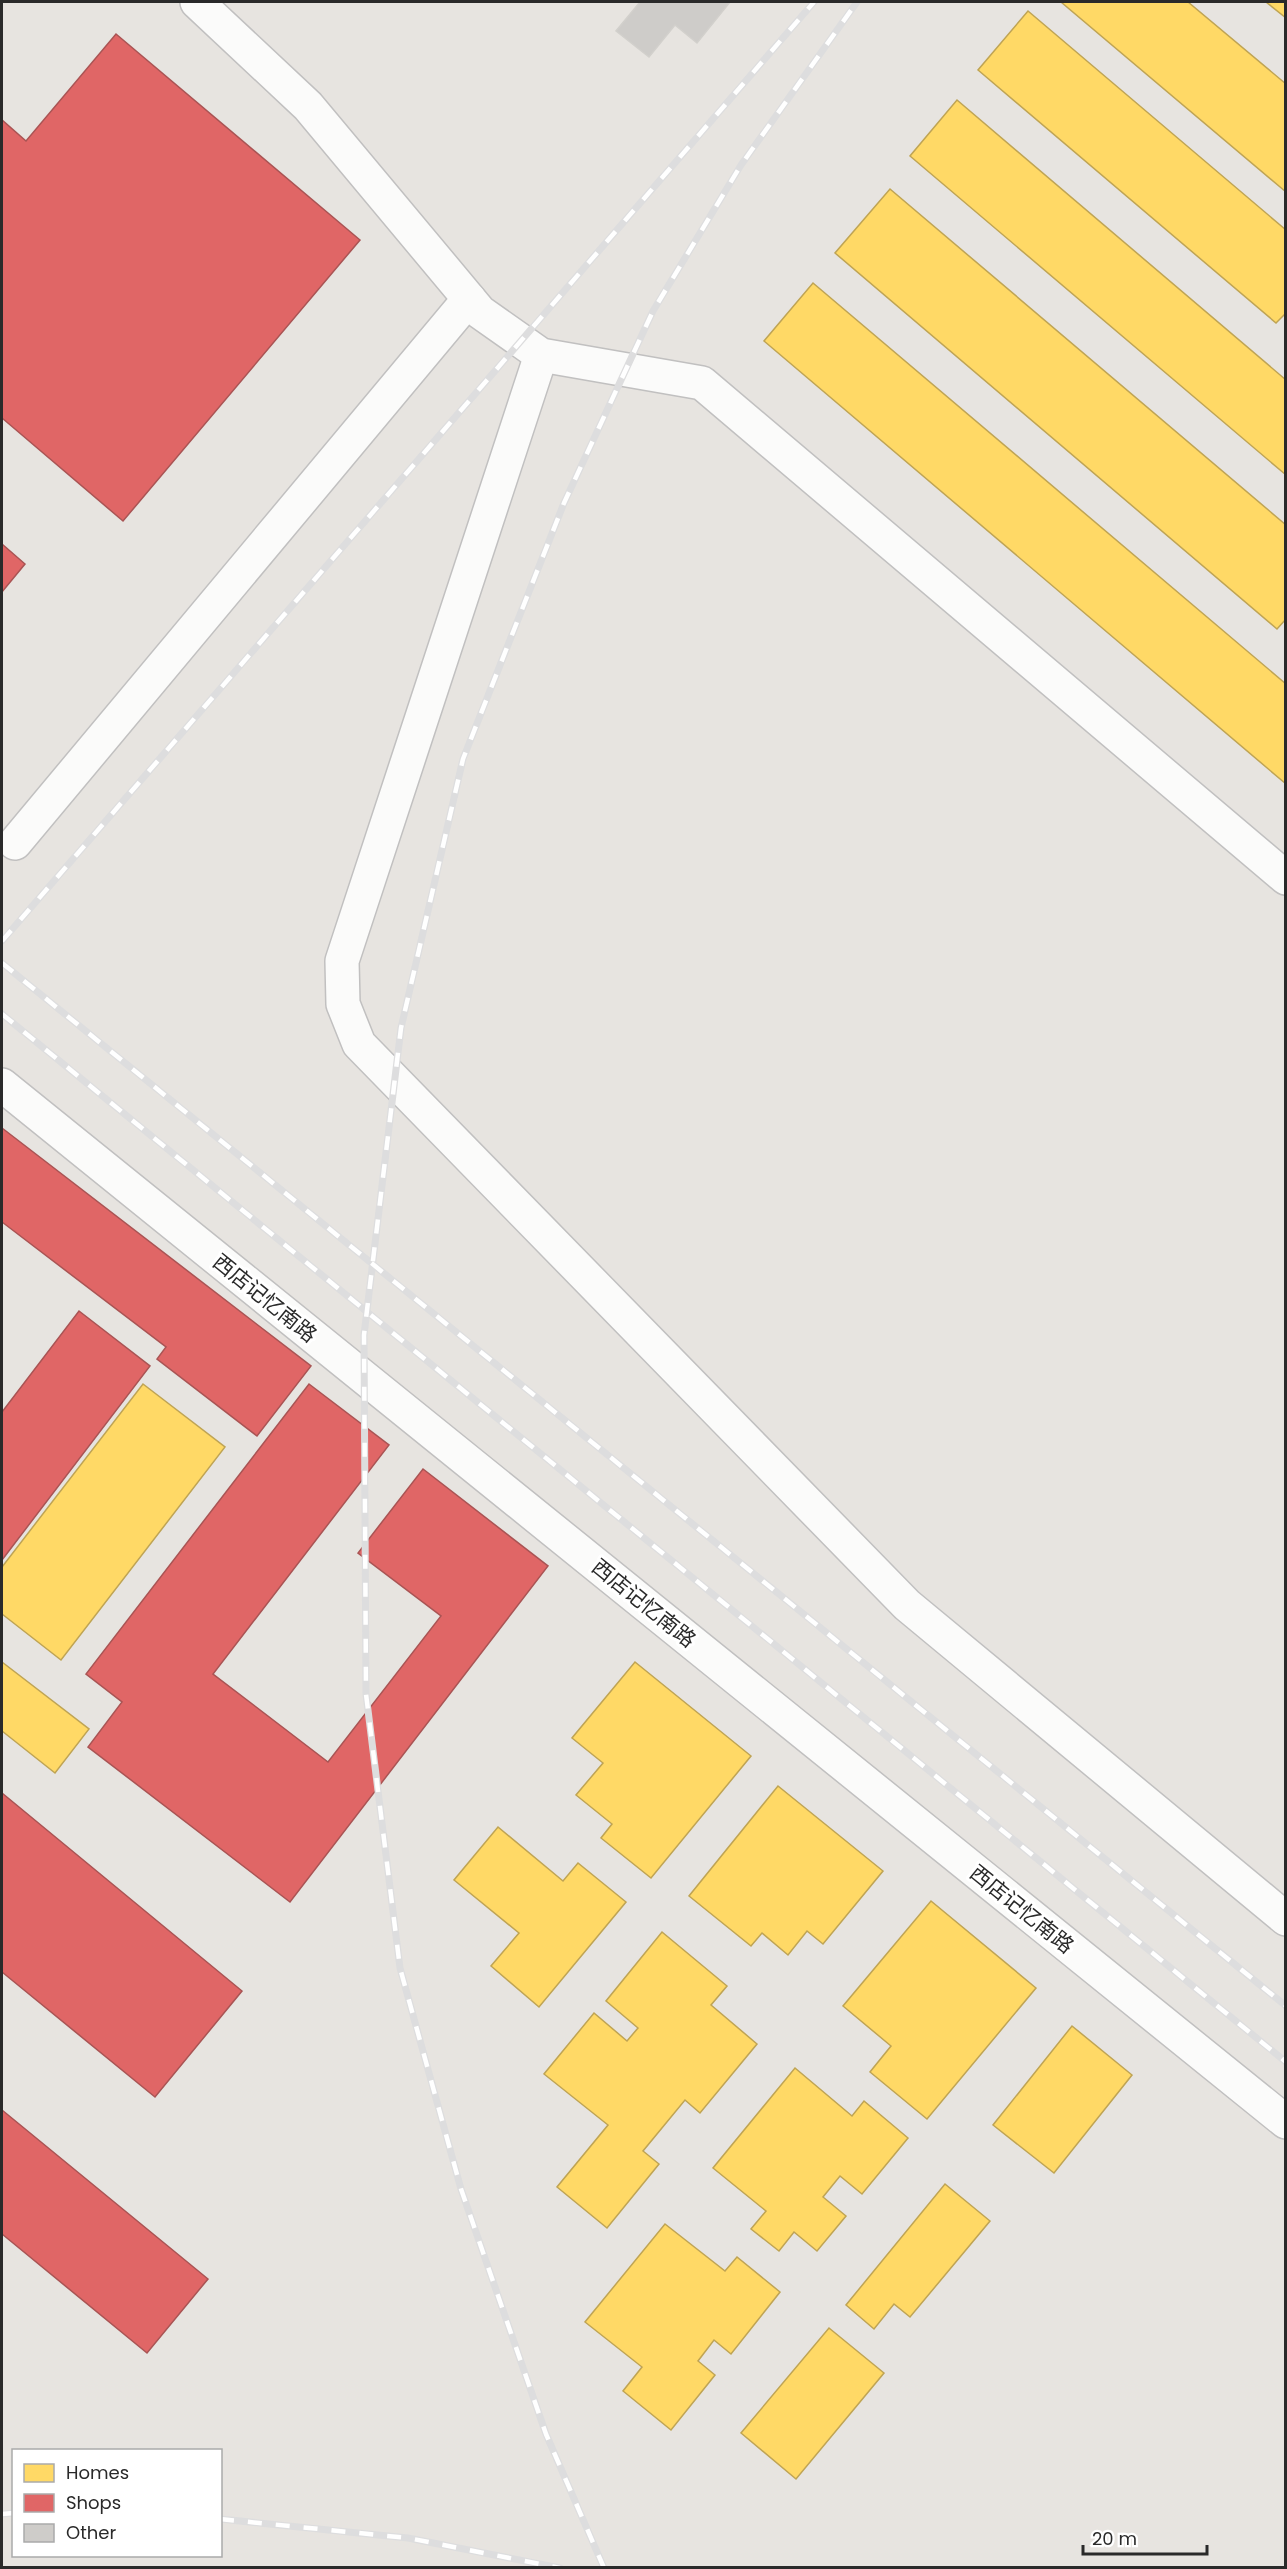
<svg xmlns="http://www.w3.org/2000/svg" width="1287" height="2569" font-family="Poppins,'Noto Sans SC',sans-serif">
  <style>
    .homes { fill: #ffd966; stroke: #bfa454; stroke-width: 1.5 }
    .shops { fill: #e06666; stroke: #a95454; stroke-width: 1.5 }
    .building { fill: #ceccc9; stroke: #d2d0cc; stroke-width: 1.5 }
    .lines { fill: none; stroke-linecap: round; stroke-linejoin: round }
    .minor-casing { stroke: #c1c0c0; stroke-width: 36 }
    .minor { stroke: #fbfbfa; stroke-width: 33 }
    .rail-casing { stroke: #ddddde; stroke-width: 7 }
    .rail { stroke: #fff; stroke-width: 4.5; stroke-dasharray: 14; stroke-linecap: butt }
    .labels { text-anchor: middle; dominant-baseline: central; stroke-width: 6; stroke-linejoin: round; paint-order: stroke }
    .street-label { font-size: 21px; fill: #2a2a2a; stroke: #fff }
  </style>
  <rect width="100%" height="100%" fill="#e7e4e0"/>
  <!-- homes -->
  <g class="homes">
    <path d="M1061 2H1188L1286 84V192Z"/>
    <path d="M1266 2H1286V18Z"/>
    <path d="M1028 11 1286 230V313L1276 323 978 70Z"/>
    <path d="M957 100 1286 380V475L910 156Z"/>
    <path d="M890 189 1286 525V619L1277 629 835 253Z"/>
    <path d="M813 283 1286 684V784L764 341Z"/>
    <path d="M143 1384 225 1447 61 1660 2 1614V1567Z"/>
    <path d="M2 1662 89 1729 55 1773 2 1731Z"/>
    <path d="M635 1662 751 1756 651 1878 601 1838 612 1824 576 1795 603 1763 572 1738Z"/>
    <path d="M778 1786 883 1871 823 1944 807 1931 788 1955 762 1933 751 1946 689 1896Z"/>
    <path d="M498 1827 563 1881 578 1863 626 1902 539 2007 491 1966 519 1933 454 1880Z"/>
    <path d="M931 1901 1036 1988 927 2119 870 2072 891 2046 843 2006Z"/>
    <path d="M662 1932 727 1986 711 2005 757 2044 700 2113 685 2100 643 2151 659 2164 607 2228 557 2187 608 2125 544 2074 594 2013 627 2041 638 2028 606 2001Z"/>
    <path d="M1072 2026 1132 2075 1054 2173 993 2125Z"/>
    <path d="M795 2068 852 2116 864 2101 908 2138 862 2194 840 2176 823 2197 846 2216 817 2251 794 2232 779 2251 751 2229 766 2211 713 2168Z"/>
    <path d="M945 2184 990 2221 910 2317 894 2304 874 2329 846 2305Z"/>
    <path d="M665 2224 725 2271 737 2257 780 2292 731 2354 714 2340 698 2361 715 2375 671 2430 623 2391 642 2367 585 2322Z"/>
    <path d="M829 2328 884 2373 796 2479 741 2433Z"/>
  </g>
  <!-- shops -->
  <g class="shops">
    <path d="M116 34 360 240 123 521 2 418V120L26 141Z"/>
    <path d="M2 544 25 564 2 592Z"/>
    <path d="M2 1128 311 1366 257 1436 157 1359 166 1347 2 1222Z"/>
    <path d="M79 1311 150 1366 2 1560V1412Z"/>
    <path d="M309 1384 389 1445 213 1674 328 1762 441 1616 358 1553 423 1469 548 1566 290 1902 88 1747 122 1702 86 1674Z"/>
    <path d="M2 1793 242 1991 155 2097 2 1972Z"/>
    <path d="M2 2110 208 2279 147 2353 2 2234Z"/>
  </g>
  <!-- building -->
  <path class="building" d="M640 2H730L697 43 675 25 649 57 616 31Z"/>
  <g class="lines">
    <!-- minor casing -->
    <g class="minor-casing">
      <g id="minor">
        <path d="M197 2 308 106 480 312 541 355 702 383 1286 878"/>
        <path d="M541 355 342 961 343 1004 359 1044 907 1605 1286 1919"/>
        <path d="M15 843 469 299"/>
        <path d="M2 1085 1286 2122"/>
      </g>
    </g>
    <!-- minor -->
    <use href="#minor" class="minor"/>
    <!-- rail casing -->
    <g class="rail-casing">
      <g id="rail">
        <path d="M2 941 814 2"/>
        <path d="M2 963 1286 2006"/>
        <path d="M2 1014 1286 2062"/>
        <path d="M2 2514 14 2513"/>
        <path d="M220 2519 408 2538 560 2568"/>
        <path d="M604 2568 546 2434 461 2189 400 1968 366 1694 364 1335 401 1028 463 759 564 503 653 311 741 165 857 2"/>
      </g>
    </g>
    <!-- rail -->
    <use href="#rail" class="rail"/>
  </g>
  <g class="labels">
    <!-- street labels -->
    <g class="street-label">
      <text transform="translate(265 1298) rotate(39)">西店记忆南路</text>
      <text transform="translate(644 1603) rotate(39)">西店记忆南路</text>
      <text transform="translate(1022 1909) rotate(39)">西店记忆南路</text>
    </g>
  </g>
  <!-- border -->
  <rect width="1287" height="2569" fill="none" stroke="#2a2a2a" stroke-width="6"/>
  <!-- legend -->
  <rect x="12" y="2449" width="210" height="108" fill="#ffffff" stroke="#aaaaaa" stroke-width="1.5"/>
  <rect x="24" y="2464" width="30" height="18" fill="#ffd966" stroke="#aaaaaa" stroke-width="1.5"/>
  <text x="66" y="2479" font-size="18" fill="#2a2a2a">Homes</text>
  <rect x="24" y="2494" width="30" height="18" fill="#e06666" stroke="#aaaaaa" stroke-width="1.5"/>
  <text x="66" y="2509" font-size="18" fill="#2a2a2a">Shops</text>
  <rect x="24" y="2524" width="30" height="18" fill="#ceccc9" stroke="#aaaaaa" stroke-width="1.5"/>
  <text x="66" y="2539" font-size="18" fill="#2a2a2a">Other</text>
  <!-- scale -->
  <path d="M1083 2545v9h124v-9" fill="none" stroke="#2a2a2a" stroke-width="3"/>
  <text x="1092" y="2545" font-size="18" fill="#2a2a2a" stroke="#ffffff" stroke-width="4.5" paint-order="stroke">20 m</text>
</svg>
